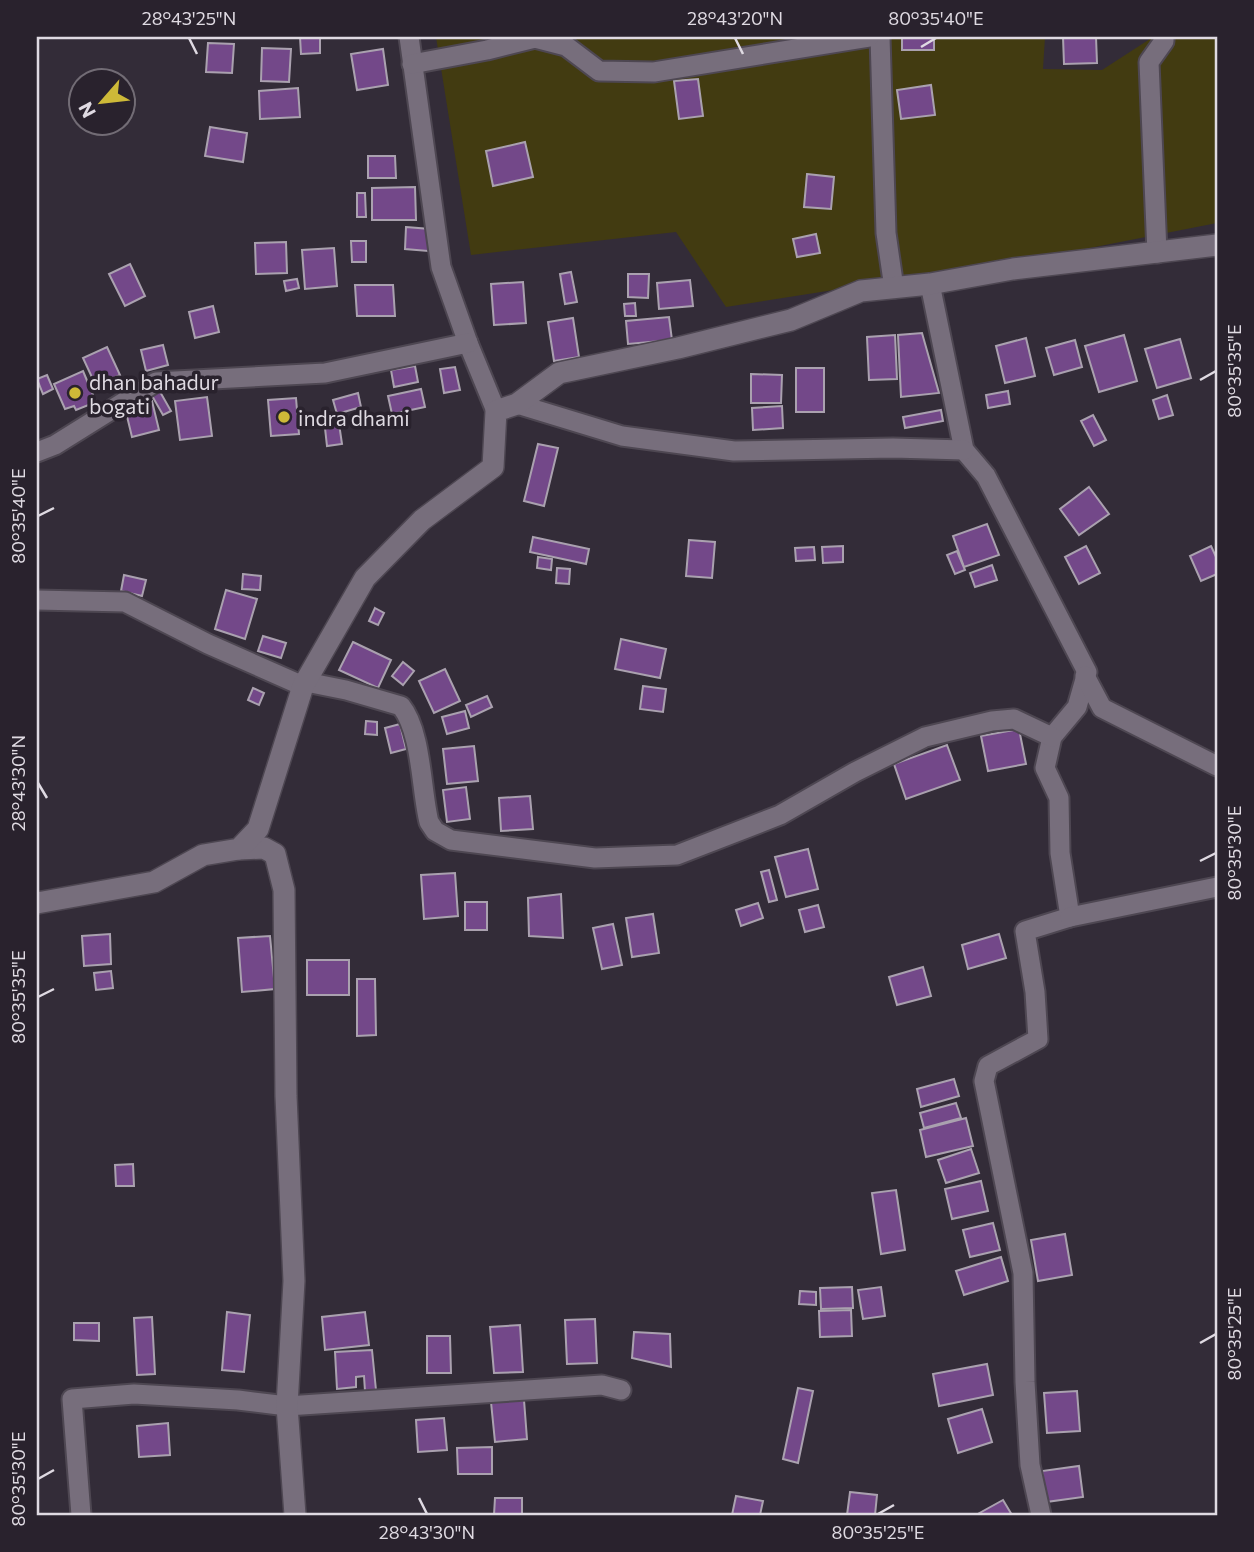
<svg xmlns="http://www.w3.org/2000/svg" width="1254" height="1552" font-family="Commissioner,sans-serif">
  <style>
    .green { fill: #423b11 }
    .building { fill: #734889; stroke: #aaa1af; stroke-width: 2 }
    .lines { fill: none; stroke-linecap: round; stroke-linejoin: round }
    .street-casing { stroke: #4e4752; stroke-width: 23 }
    .secondary-casing { stroke: #4e4752; stroke-width: 24 }
    .street { stroke: #776e7c; stroke-width: 19 }
    .secondary { stroke: #776e7c; stroke-width: 21 }
    .ticks { fill: none; stroke: #dfdae2; stroke-width: 2.5 }
    .poi-dot { fill: #cdb938; stroke: #29222d; stroke-width: 2.5 }
    .labels { text-anchor: middle; dominant-baseline: central; stroke-width: 7; stroke-linejoin: round; paint-order: stroke }
    .poi-label { font-size: 21px; fill: #dfdae2; stroke: #29222d; text-anchor: start }
    .neatline { fill: none; stroke: #dfdae2; stroke-width: 2.5 }
    .ticks-label { font-size: 18px; text-anchor: middle; fill: #dfdae2 }
  </style>
  <rect width="100%" height="100%" fill="#332c38"/>
  <!-- green -->
  <path class="green" d="M436 37H1045L1043 69 1102 70 1153 37H1217V223L1049 256 726 307 676 232 471 255Z"/>
  <!-- building -->
  <g class="building">
    <path d="M300 37H320V53L301 54Z"/>
    <rect x="902" y="37" width="32" height="13"/>
    <path d="M1063 37H1096L1097 63 1064 64Z"/>
    <path d="M208 43 234 44 232 73 206 72Z"/>
    <path d="M262 48 291 49 289 82 261 81Z"/>
    <path d="M383 49 388 85 357 90 351 54Z"/>
    <path d="M698 79 703 116 679 119 674 81Z"/>
    <path d="M931 85 935 115 901 119 897 90Z"/>
    <path d="M298 88 300 117 260 119 259 91Z"/>
    <path d="M210 127 247 133 243 162 205 156Z"/>
    <path d="M525 142 533 177 493 186 486 151Z"/>
    <path d="M368 156H395L396 178H368Z"/>
    <path d="M807 174 834 177 831 209 804 207Z"/>
    <path d="M415 187 416 220H372V188Z"/>
    <path d="M357 193H365L366 217H357Z"/>
    <path d="M406 227 430 229 428 251 405 249Z"/>
    <path d="M816 234 820 253 797 257 793 239Z"/>
    <path d="M351 241H366V262H352Z"/>
    <path d="M286 242 287 273 256 274 255 243Z"/>
    <path d="M334 248 337 286 305 289 302 250Z"/>
    <path d="M130 264 145 296 125 306 109 274Z"/>
    <path d="M571 272 577 302 565 304 560 274Z"/>
    <path d="M628 274H649L648 298 628 297Z"/>
    <path d="M297 279 299 288 286 291 284 281Z"/>
    <path d="M690 280 693 306 659 309 657 283Z"/>
    <path d="M523 282 526 323 494 325 491 284Z"/>
    <path d="M355 285H393L395 316H357Z"/>
    <path d="M635 303 636 316H625L624 304Z"/>
    <path d="M213 306 219 332 195 338 189 312Z"/>
    <path d="M669 317 672 340 628 344 626 321Z"/>
    <path d="M573 318 579 357 554 361 548 322Z"/>
    <path d="M922 333 939 393 901 397 898 335Z"/>
    <path d="M895 335 897 379 869 380 867 337Z"/>
    <path d="M1124 335 1137 381 1099 392 1085 346Z"/>
    <path d="M1026 338 1035 376 1005 383 996 346Z"/>
    <path d="M1180 339 1191 378 1157 388 1145 349Z"/>
    <path d="M1075 340 1082 367 1054 375 1046 348Z"/>
    <path d="M163 345 168 365 146 371 141 350Z"/>
    <path d="M107 347 120 375 96 386 83 358Z"/>
    <path d="M415 366 418 382 394 387 391 370Z"/>
    <path d="M455 367 460 390 444 393 440 369Z"/>
    <rect x="796" y="368" width="28" height="44"/>
    <path d="M83 371 96 402 76 410 74 406 65 409 54 384Z"/>
    <path d="M751 374 782 375 781 403H751Z"/>
    <path d="M47 375 53 389 43 394 37 379Z"/>
    <path d="M421 389 425 407 392 414 388 396Z"/>
    <path d="M159 390 171 411 163 415 151 394Z"/>
    <path d="M1008 391 1010 404 988 408 986 395Z"/>
    <path d="M358 393 361 407 337 414 333 400Z"/>
    <path d="M1167 395 1173 415 1159 419 1153 400Z"/>
    <path d="M207 397 212 436 180 440 175 401Z"/>
    <path d="M296 398 299 434 271 436 268 400Z"/>
    <path d="M152 401 159 430 132 437 125 408Z"/>
    <path d="M782 406 783 428 753 430 752 408Z"/>
    <path d="M941 410 943 421 905 428 903 417Z"/>
    <path d="M1093 415 1106 440 1094 446 1081 421Z"/>
    <path d="M338 417 342 444 327 446 324 419Z"/>
    <path d="M538 444 558 448 544 506 524 501Z"/>
    <path d="M1089 487 1109 514 1079 535 1060 509Z"/>
    <path d="M987 524 999 555 964 567 953 536Z"/>
    <path d="M533 537 589 549 586 564 530 552Z"/>
    <path d="M689 540 715 542 712 578 686 576Z"/>
    <path d="M843 546V562L823 563 822 547Z"/>
    <path d="M1086 546 1100 573 1079 584 1065 557Z"/>
    <path d="M1211 546 1217 559V574L1201 581 1190 556Z"/>
    <path d="M814 547 815 560 796 561 795 548Z"/>
    <path d="M957 551 965 570 955 574 947 555Z"/>
    <path d="M538 557 552 559 551 570 537 568Z"/>
    <path d="M992 565 997 580 975 587 970 573Z"/>
    <path d="M557 568 570 569 569 584 556 583Z"/>
    <path d="M243 574 261 576 260 590 242 589Z"/>
    <path d="M124 575 146 580 142 596 121 591Z"/>
    <path d="M226 590 257 599 245 639 215 629Z"/>
    <path d="M375 608 384 613 378 625 369 621Z"/>
    <path d="M263 636 286 643 281 658 258 651Z"/>
    <path d="M621 639 666 649 660 678 615 669Z"/>
    <path d="M353 642 391 660 378 688 339 670Z"/>
    <path d="M403 662 414 671 403 685 392 676Z"/>
    <path d="M445 669 460 701 434 713 419 681Z"/>
    <path d="M643 686 666 689 663 712 640 709Z"/>
    <path d="M253 688 264 693 259 705 248 700Z"/>
    <path d="M487 696 492 707 471 717 466 705Z"/>
    <path d="M465 711 469 728 447 734 442 717Z"/>
    <path d="M366 721 377 722V735L365 734Z"/>
    <path d="M400 724 406 749 391 753 385 728Z"/>
    <path d="M1019 729 1026 764 988 771 981 736Z"/>
    <path d="M947 745 960 780 906 799 894 764Z"/>
    <path d="M474 746 478 781 447 784 443 749Z"/>
    <path d="M466 787 470 819 447 822 443 790Z"/>
    <path d="M530 796 533 829 501 831 499 798Z"/>
    <path d="M808 849 818 889 786 897 775 857Z"/>
    <path d="M769 870 777 900 769 902 761 872Z"/>
    <path d="M455 873 458 916 424 919 421 875Z"/>
    <path d="M561 894 563 938 529 936 528 898Z"/>
    <rect x="465" y="902" width="22" height="28"/>
    <path d="M758 903 763 918 741 926 736 910Z"/>
    <path d="M818 905 824 927 805 932 799 910Z"/>
    <path d="M653 914 659 953 632 957 626 918Z"/>
    <path d="M613 924 622 965 602 969 593 928Z"/>
    <path d="M110 934 111 964 84 966 82 936Z"/>
    <path d="M999 934 1006 958 968 969 962 945Z"/>
    <path d="M270 936 275 989 242 992 238 938Z"/>
    <rect x="307" y="960" width="42" height="35"/>
    <path d="M923 967 931 996 897 1005 889 977Z"/>
    <path d="M111 971 113 988 96 990 94 973Z"/>
    <path d="M357 979H375L376 1035 357 1036Z"/>
    <path d="M954 1079 959 1096 921 1107 917 1089Z"/>
    <path d="M956 1103 961 1118 924 1128 920 1113Z"/>
    <path d="M966 1118 973 1146 926 1157 920 1130Z"/>
    <path d="M971 1149 979 1173 946 1183 938 1160Z"/>
    <path d="M133 1164 134 1186H116L115 1165Z"/>
    <path d="M981 1181 988 1211 952 1219 945 1189Z"/>
    <path d="M896 1190 905 1250 881 1254 872 1193Z"/>
    <path d="M993 1223 1000 1250 970 1257 963 1230Z"/>
    <path d="M1065 1234 1072 1275 1038 1281 1031 1240Z"/>
    <path d="M1001 1257 1008 1281 964 1295 956 1271Z"/>
    <path d="M852 1287 853 1308 821 1309 820 1288Z"/>
    <path d="M881 1287 885 1316 863 1319 858 1290Z"/>
    <path d="M800 1291 816 1292V1305L799 1304Z"/>
    <path d="M851 1310 852 1336 820 1337 819 1311Z"/>
    <path d="M227 1312 250 1315 244 1372 222 1370Z"/>
    <path d="M365 1312 369 1345 325 1350 322 1317Z"/>
    <path d="M152 1317 155 1374 137 1375 134 1318Z"/>
    <path d="M595 1319 597 1363 567 1364 565 1320Z"/>
    <path d="M74 1323H99V1341L74 1340Z"/>
    <path d="M520 1325 523 1372 494 1373 490 1327Z"/>
    <path d="M634 1332 670 1334 671 1367 632 1358Z"/>
    <path d="M427 1336H450L451 1373H427Z"/>
    <path d="M372 1350 376 1390 365 1391 364 1376 356 1377V1387L337 1389 335 1352Z"/>
    <path d="M987 1364 993 1395 939 1406 933 1374Z"/>
    <path d="M798 1388 813 1391 798 1463 783 1459Z"/>
    <path d="M1077 1391 1080 1431 1047 1433 1044 1393Z"/>
    <path d="M524 1400 527 1439 495 1442 491 1402Z"/>
    <path d="M982 1409 992 1442 958 1453 948 1419Z"/>
    <path d="M444 1418 447 1450 418 1452 416 1420Z"/>
    <path d="M168 1423 170 1455 139 1457 137 1426Z"/>
    <path d="M492 1447V1474H458L457 1448Z"/>
    <path d="M1079 1466 1083 1497 1046 1502 1042 1471Z"/>
    <path d="M850 1492 877 1495 875 1515H847Z"/>
    <path d="M736 1496 763 1501 760 1515H732Z"/>
    <path d="M495 1498H522V1515H494Z"/>
    <path d="M1003 1500 1012 1515H976Z"/>
  </g>
  <g class="lines">
    <!-- street casing -->
    <g class="street-casing">
      <g id="street">
        <path d="M409 37 441 267 468 343 496 411"/>
        <path d="M880 37 886 233 894 288"/>
        <path d="M412 64 487 50 535 38 566 46 599 71 654 72 869 37"/>
        <path d="M1157 253 1149 62 1164 41V37"/>
        <path d="M930 284 964 450 986 476 1087 672 1077 707 1052 737 1045 768 1059 798 1060 853 1070 917 1025 931 1035 992 1038 1039 988 1066 984 1081 1023 1273 1025 1382 1030 1465 1041 1515"/>
        <path d="M517 404 622 436 734 451 893 448 964 450"/>
        <path d="M37 452 55 445 156 382 325 373 468 343"/>
        <path d="M37 600 125 602 208 644 303 686"/>
        <path d="M1085 676 1102 708 1217 766"/>
        <path d="M306 682 346 690 401 706C422 732 421 791 429 822L435 831 451 840 595 858 677 855 780 815 855 772 925 737 992 721 1014 719 1052 737"/>
        <path d="M1070 917 1217 887"/>
        <path d="M81 1515 72 1399 134 1394 238 1400 287 1406 602 1385 621 1390"/>
      </g>
    </g>
    <!-- secondary casing -->
    <g class="secondary-casing">
      <g id="secondary">
        <path d="M239 849 264 848 275 854 284 890 286 1096 294 1281 287 1406 295 1515"/>
        <path d="M37 903 154 882 203 855 239 849 258 829 303 686 365 578 422 520 493 467 496 411 517 404 559 373 678 348 791 320 861 291 930 284 1013 269 1217 245"/>
      </g>
    </g>
    <!-- street -->
    <use href="#street" class="street"/>
    <!-- secondary -->
    <use href="#secondary" class="secondary"/>
  </g>
  <!-- ticks -->
  <path class="ticks" d="M189 38 197 54M735 38 743 54M921 47 936 38M1200 380 1216 371M38 516 54 508M38 783 47 798M1200 861 1216 853M38 997 54 989M1200 1343 1216 1334M38 1479 54 1470M419 1498 427 1514M878 1514 894 1505"/>
  <!-- markers -->
  <g class="poi-dot">
    <circle cx="75" cy="393" r="7"/>
    <circle cx="284" cy="417" r="7"/>
  </g>
  <g class="labels">
    <!-- poi labels -->
    <g class="poi-label">
      <text x="89" y="381">dhan bahadur<tspan x="89" dy="24">bogati</tspan></text>
      <text x="298" y="417">indra dhami</text>
    </g>
  </g>
  <!-- border -->
  <rect width="1254" height="1552" fill="none" stroke="#29222d" stroke-width="77"/>
  <!-- north arrow -->
  <g transform="translate(102 102) rotate(242)"><circle r="33" fill="#29222d" stroke="#726c75" stroke-width="2"/>
  <path d="M0-5L12 26L0 18L-12 26Z" fill="#cdb938"/>
  <text y="-10" font-size="19" font-weight="bold" text-anchor="middle" fill="#dfdae2">N</text>
  </g>
  <rect x="38" y="38" width="1178" height="1476" class="neatline"/>
  <g class="ticks-label">
    <text x="189" y="25">28°43'25"N</text>
    <text x="735" y="25">28°43'20"N</text>
    <text x="936" y="25">80°35'40"E</text>
    <text transform="translate(1235 371) rotate(-90)" y="6">80°35'35"E</text>
    <text transform="translate(19 516) rotate(-90)" y="6">80°35'40"E</text>
    <text transform="translate(19 783) rotate(-90)" y="6">28°43'30"N</text>
    <text transform="translate(1235 853) rotate(-90)" y="6">80°35'30"E</text>
    <text transform="translate(19 997) rotate(-90)" y="6">80°35'35"E</text>
    <text transform="translate(1235 1334) rotate(-90)" y="6">80°35'25"E</text>
    <text transform="translate(19 1479) rotate(-90)" y="6">80°35'30"E</text>
    <text x="427" y="1539">28°43'30"N</text>
    <text x="878" y="1539">80°35'25"E</text>
  </g>
</svg>
